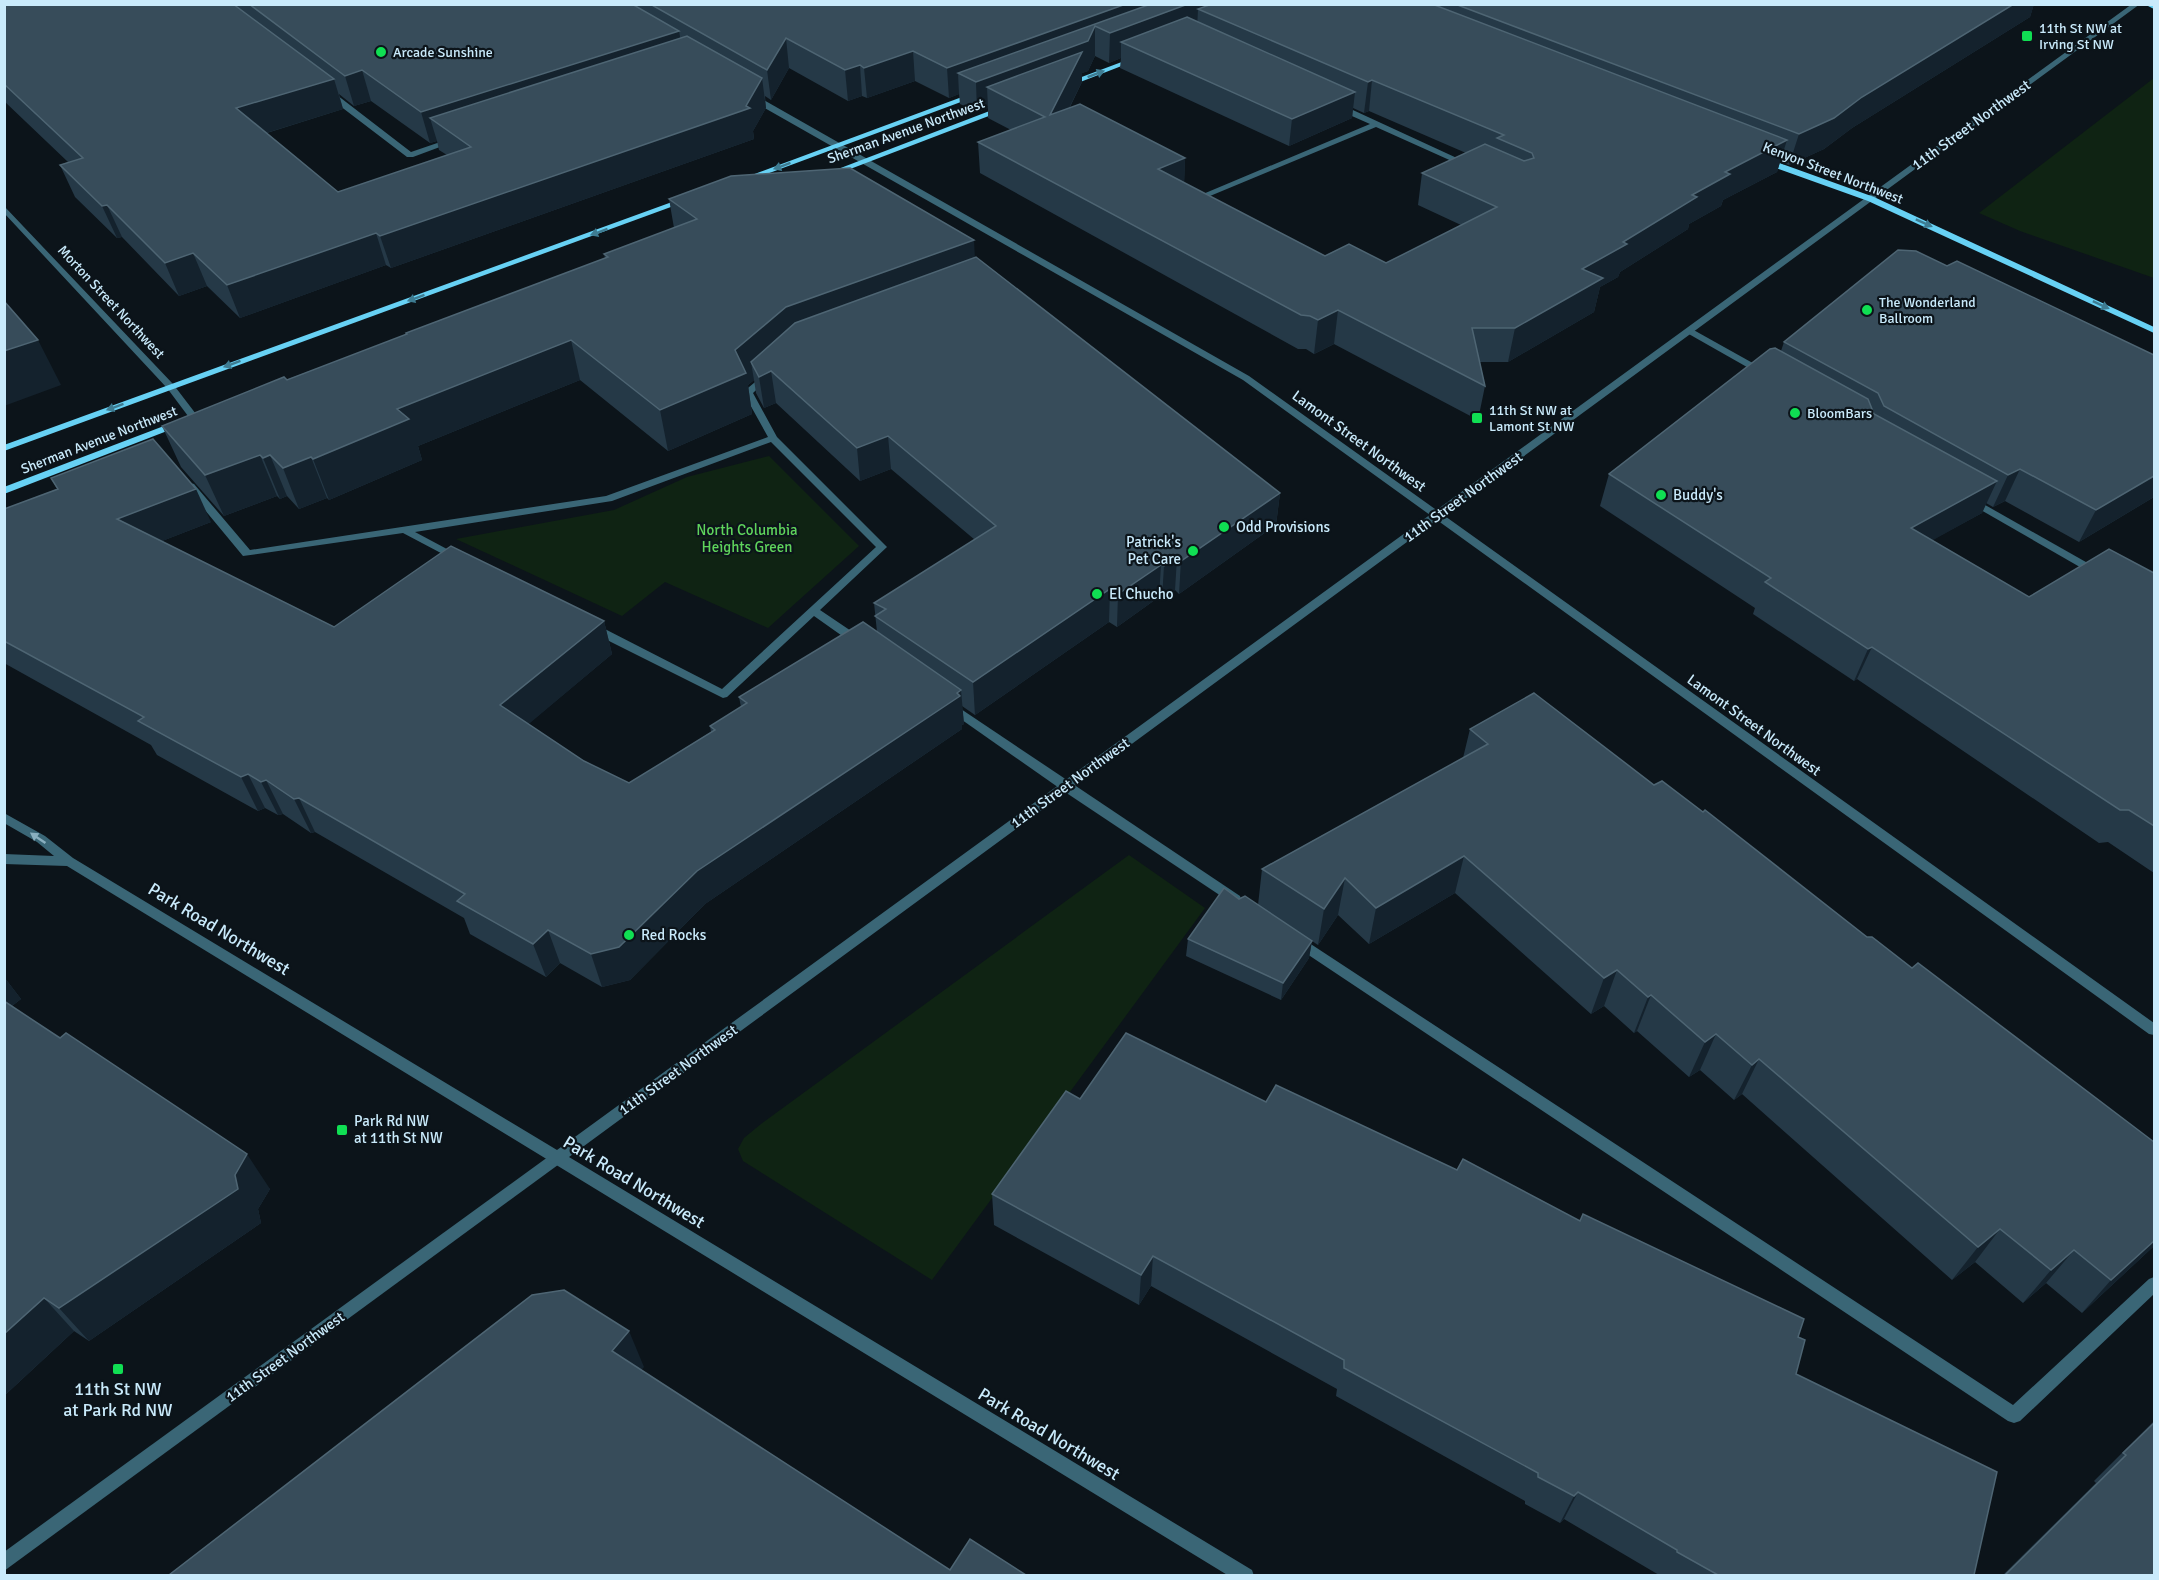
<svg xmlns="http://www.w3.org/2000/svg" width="2159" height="1580" font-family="Signika,sans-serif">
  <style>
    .green { fill: #0f2313 }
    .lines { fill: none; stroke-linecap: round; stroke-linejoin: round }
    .service { fill: #3a6676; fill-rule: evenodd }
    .minor { fill: #3a6676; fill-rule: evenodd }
    .tertiary { fill: #3a6676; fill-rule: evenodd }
    .secondary { fill: #67d1f4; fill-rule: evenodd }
    .wall { fill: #253947; fill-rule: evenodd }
    .shaded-wall { fill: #14222d }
    .building { fill: #374c5a; stroke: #4e6573; stroke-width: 1.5 }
    .oneway { fill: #3e7c92 }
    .oneway2 { fill: #89afbf }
    .poi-dot { fill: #10df53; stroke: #0c141a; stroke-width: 2 }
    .labels { text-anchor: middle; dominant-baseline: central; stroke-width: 4.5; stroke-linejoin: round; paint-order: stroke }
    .far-poi-label { font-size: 14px; fill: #c9eafb; stroke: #0c141a; text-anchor: start }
    .far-street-label { font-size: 14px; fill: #c9eafb; stroke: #0c141a }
    .street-label { font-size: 15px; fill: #c9eafb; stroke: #0c141a }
    .poi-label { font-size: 15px; fill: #c9eafb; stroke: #0c141a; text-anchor: start }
    .park-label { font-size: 15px; fill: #5fd45c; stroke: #0c141a }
    .near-street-label { font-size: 18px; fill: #c9eafb; stroke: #0c141a }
    .near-poi-label { font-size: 18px; fill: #c9eafb; stroke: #0c141a }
  </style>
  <rect width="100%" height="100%" fill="#0c141a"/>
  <!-- green -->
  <g class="green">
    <path d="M2154 78V278L2020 231 1979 213Z"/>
    <path d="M769 456 859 546 768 628 665 582 622 616 456 539 614 510 687 477Z"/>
    <path d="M1129 855 1205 908 932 1280 743 1161 738 1149 744 1138 761 1124Z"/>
  </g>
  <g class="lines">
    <!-- service -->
    <g class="service">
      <path d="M327 92H333L411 152 449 139 456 141 413 157H407L327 96Z"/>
      <path d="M1336 105H1342L1472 165 1465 167 1376 127 1210 196 1203 194 1370 124 1336 109Z"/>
      <path d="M1690 328 1767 371 1769 373 1764 376 1761 375 1687 333 1686 331Z"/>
      <path d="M766 373 771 376 753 393 777 437 887 547 820 610 863 639 864 642 863 645H855L814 616 727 697 723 698 591 632 590 629 595 625 599 626 722 689 876 547 771 442 612 501 415 532 460 556 461 558 456 561 403 533 243 556 185 486 190 483 194 484 250 550 606 496 768 437 743 392Z"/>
      <path d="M1971 497 2100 570 2101 572 2096 575 2092 574 1967 502 1966 500Z"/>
      <path d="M949 701 1240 896 1241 899 1240 902H1230L1062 790 945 708 943 705 945 702Z"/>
      <path d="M1297 935 2013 1405 2149 1279 2154 1277V1294L2020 1421 2014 1423 2008 1421 1292 944 1290 940 1292 936Z"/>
    </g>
    <!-- minor -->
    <g class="minor">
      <path d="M749 95H755L1249 376 2154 1023V1035L2149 1034 1243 380 749 99Z"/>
      <path d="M4 206 173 384 199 418 197 420H191L167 388 4 213Z"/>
      <path d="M557 1152 562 1154 564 1158 562 1162 4 1571V1552L552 1154Z"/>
    </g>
    <!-- tertiary -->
    <path class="tertiary" d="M2132 4H2140L569 1157 1252 1570 1254 1576H1229L67 866 4 864V854L54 856 37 842 4 823V813L45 836 73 858 557 1150Z"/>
    <!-- secondary -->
    <g class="secondary">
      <path d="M2144 4H2154V9Z"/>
      <path d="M1135 57 1138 59 1137 60 1070 86 1063 84Z"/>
      <path d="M970 94 977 96 748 181 741 179Z"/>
      <path d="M1000 107 1007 109 832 176 825 174Z"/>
      <path d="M1762 159H1768L1874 197 2154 327V333L1868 201 1762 163Z"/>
      <path d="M683 198 690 200 4 451V445Z"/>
      <path d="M177 421 180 422V426L4 494V487Z"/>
    </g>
  </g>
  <!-- wall -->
  <g class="wall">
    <path d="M4 4H2034L2030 17 1852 128 1824 149 1789 165 1780 162 1777 172 1723 200 1721 206 1689 224 1688 229 1620 272 1618 277 1600 287 1594 312 1508 362H1480L1485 386 1478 420 1334 344 1314 354 1306 349H1298L980 173 978 142 1011 130 988 118V108L977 112 960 104 959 94 949 98 915 81 867 98 862 96 848 101 789 68 771 100 765 96 766 108 753 131 754 139 391 268 386 265 240 318 207 286 179 296 122 237 117 238 75 197 60 165 68 162 4 101ZM1095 56 1109 63 1121 58 1120 68 1289 146 1352 118 1353 108 1364 113 1369 111 1466 153 1422 173 1418 205 1461 225 1386 263 1325 256 1184 183 1185 158 1070 107 1082 82V73L1088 71ZM339 94 354 106 371 101 430 143 437 141 439 150 447 155 338 192 267 133 343 109Z"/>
    <path d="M669 199 975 257 1280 493 1276 525 1179 594 1175 590 1162 599 1159 597 1117 627 1109 622 975 715 962 706 964 724 962 725V729L705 904 630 980 602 987 560 963 546 977 470 934 464 918 315 832 311 833 283 814 278 815 265 808 258 811 157 755 151 745 4 663V509L57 489 51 478 211 522 162 541 334 627 604 621 612 654 528 724 584 761 629 783 711 732 710 726 741 707 739 697 877 632 874 603 975 540 891 469 860 481 776 403 764 408 756 393 754 380 748 385 752 414 668 451 580 380 418 446 422 460 329 500 327 498 299 509 287 496 280 499 277 496 224 516 181 467 162 426 406 335V333L605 258 604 254 674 228Z"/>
    <path d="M1784 342 2154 497 2079 542 2005 501 1993 507 1986 503 1982 513 1932 540 2029 597 2154 573V873L2108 842 2099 843 1857 679 1854 681 1753 614 1755 608 1600 506 1609 474 1781 351Z"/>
    <path d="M1470 729 2154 1246 2082 1313 2046 1283 2023 1303 1975 1262 1952 1280 1742 1094 1734 1100 1700 1070 1689 1077 1637 1031 1634 1033 1604 1006 1591 1014 1455 893 1369 944 1338 915 1318 945 1312 941 1309 958 1281 1000 1186 956 1188 939 1239 899 1258 905 1262 869 1463 758Z"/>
    <path d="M4 977 21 999 12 1006 270 1189 258 1209 261 1223 89 1341 74 1331 4 1396Z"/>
    <path d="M1080 1099 1266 1102 1798 1337 1796 1374 1974 1575H1659L1564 1519 1560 1523 1525 1504V1501L1336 1396 1337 1389 1151 1286 1139 1305 994 1225 992 1194Z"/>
    <path d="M2154 1421V1575H2003L2096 1483 2094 1481Z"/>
  </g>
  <!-- shaded-wall -->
  <g class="shaded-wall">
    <path d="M1126 4H1264L1198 9 1197 30 1121 42V58L1109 63 1110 33 1095 26V56L1088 71 1082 73V82L1050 146V115L987 87 988 108 977 112 976 82 958 73 959 94 949 98 947 68Z"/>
    <path d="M2014 4H2034L2030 17 1852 128 1824 149 1789 165 1799 134 1862 97Z"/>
    <path d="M679 31 684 60 430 118 437 141 430 143 421 112Z"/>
    <path d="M786 38 789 68 771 100 767 70Z"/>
    <path d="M913 51 915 81 867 98 864 68Z"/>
    <path d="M860 65 862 96 848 101 845 70Z"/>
    <path d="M362 70 371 101 354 106 345 76Z"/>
    <path d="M762 78 766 108 753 131 754 139 391 268 380 236 746 106Z"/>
    <path d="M334 79 343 109 247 139 236 108Z"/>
    <path d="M1372 80 1369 111 1364 113 1368 82Z"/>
    <path d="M1355 92 1352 118 1289 146 1292 119Z"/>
    <path d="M1787 140 1777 172 1723 200 1721 206 1689 224 1688 229 1620 272 1618 277 1600 287 1594 312 1508 362 1515 328 1582 269 1623 242 1725 172Z"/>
    <path d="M1185 158 1184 190 1158 169Z"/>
    <path d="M107 205 122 237 117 238 102 206Z"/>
    <path d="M376 233 386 265 240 318 227 285Z"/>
    <path d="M974 240 976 279 751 362 754 380 748 385 752 414 668 451 660 410 735 350 786 307Z"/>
    <path d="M193 253 207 286 179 296 165 263Z"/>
    <path d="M1338 310 1334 344 1314 354 1318 320Z"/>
    <path d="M38 340 61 385 4 406V351Z"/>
    <path d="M571 340 580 380 418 446 422 460 329 500 313 459 397 409Z"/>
    <path d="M771 371 776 403 764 408 759 377Z"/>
    <path d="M888 436 891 469 860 481 857 448Z"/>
    <path d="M260 455 277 496 224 516 205 475Z"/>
    <path d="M270 455 287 496 280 499 263 458Z"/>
    <path d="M311 457 327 498 299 509 283 468Z"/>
    <path d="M2020 469 2005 501 1993 507 2008 475Z"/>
    <path d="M2154 476V497L2079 542 2096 510Z"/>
    <path d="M1997 481 1982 513 1897 560 1911 528Z"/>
    <path d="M196 489 211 522 134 552 117 519Z"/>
    <path d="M1280 493 1276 525 1179 594 1181 561Z"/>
    <path d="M1177 558 1175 590 1162 599 1164 566Z"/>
    <path d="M1161 565 1159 597 1117 627 1118 594Z"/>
    <path d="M1110 589 1109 622 975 715 973 682Z"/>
    <path d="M604 621 612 654 511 739 500 705Z"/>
    <path d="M1872 647 1857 679 1854 681 1868 649Z"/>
    <path d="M961 690 964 724 962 725V729L705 904 630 980 602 987 591 954 697 871Z"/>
    <path d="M248 774 265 808 258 811 241 777Z"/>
    <path d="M266 780 283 814 278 815 261 782Z"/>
    <path d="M299 798 315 832 311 833 294 799Z"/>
    <path d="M1464 856 1455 893 1369 944 1376 908Z"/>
    <path d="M1345 878 1338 915 1318 945 1324 909Z"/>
    <path d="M548 930 560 963 546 977 533 944Z"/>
    <path d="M1312 941 1309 958 1281 1000 1283 983Z"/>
    <path d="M1617 970 1604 1006 1591 1014 1604 978Z"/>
    <path d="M4 977 21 999 4 1012Z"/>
    <path d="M1651 995 1637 1031 1634 1033 1648 997Z"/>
    <path d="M1716 1034 1700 1070 1689 1077 1705 1042Z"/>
    <path d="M1759 1059 1742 1094 1734 1100 1752 1065Z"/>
    <path d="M247 1154 270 1189 258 1209 261 1223 89 1341 59 1308 235 1175Z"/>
    <path d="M2000 1229 1975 1262 1952 1280 1978 1247Z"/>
    <path d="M2154 1241V1246L2082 1313 2111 1280Z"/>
    <path d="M2074 1250 2046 1283 2023 1303 2051 1270Z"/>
    <path d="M1153 1256 1151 1286 1139 1305 1141 1275Z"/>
    <path d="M44 1298 74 1331 4 1396V1334Z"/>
    <path d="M629 1331 644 1367 628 1387 612 1351Z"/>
    <path d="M1578 1492 1564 1519 1560 1523 1574 1496Z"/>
  </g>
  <!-- building -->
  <g class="building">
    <path d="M4 4H233L334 79 236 108 338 192 471 147 430 118 687 36 762 78 746 106 750 108 380 236 376 233 227 285 193 253 165 263 107 205 102 206 60 165 83 158 4 84Z"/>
    <path d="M249 4H632L679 31 421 112 362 70 345 76Z"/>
    <path d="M650 4H1126L947 68 913 51 864 68 860 65 845 70 786 38 767 70Z"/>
    <path d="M1151 4H1188L1110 33 1095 26 1088 41 976 82 958 73Z"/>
    <path d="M1212 4H1432L1787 140 1725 172 1730 174 1692 195 1697 197 1623 242 1627 244 1582 269 1603 278 1515 328H1472L1485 386 1338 310 1318 320 1310 316 1301 315 978 142 1045 117 987 87 1082 52 1050 115 1080 104 1185 158 1158 169 1325 256 1349 244 1386 263 1497 207 1422 173 1485 144 1524 161 1534 158 1532 153 1497 138 1504 135 1372 80 1368 82 1198 9Z"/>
    <path d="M1455 4H2014L1862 97 1834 118 1799 134Z"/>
    <path d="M1187 17 1355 92 1292 119 1121 42Z"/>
    <path d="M850 168 974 240 786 307 735 350 746 373 660 410 571 340 397 409 409 419 313 459 311 457 283 468 270 455 263 458 260 455 205 475 162 426 284 377 287 380 407 334 406 333 608 257 604 254 697 219 669 199 731 176Z"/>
    <path d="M1898 250 1916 251 1947 266 1957 261 2154 355V476L2096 510 2020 469 2008 475 1884 406 1878 393 1784 342Z"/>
    <path d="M976 257 1280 493 1181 561 1177 558 1164 566 1161 565 1118 594 1110 589 973 682 875 616 886 609 874 603 996 526 888 436 857 448 771 371 759 377 751 362 795 323Z"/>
    <path d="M4 301 38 340 4 351Z"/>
    <path d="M1775 348 1868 399 1874 414 1997 481 1911 528 2029 597 2109 549 2154 573V826L2129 810H2120L1872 647 1868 649 1765 582 1771 578 1609 474 1770 349Z"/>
    <path d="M153 439 196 489 117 519 334 627 451 546 604 621 500 705 584 761 629 783 715 730 710 726 747 703 739 697 863 622 961 690 957 693 960 696 697 871 619 947 591 954 548 930 533 944 457 901 465 894 299 798 294 799 266 780 261 782 248 774 241 777 138 721 144 717 4 641V509L58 489 51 478Z"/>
    <path d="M1534 693 1654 785 1662 781 1703 812 1705 810 1867 937H1872L1912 968 1918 963 2154 1142V1241L2111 1280 2074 1250 2051 1270 2000 1229 1978 1247 1759 1059 1752 1065 1716 1034 1705 1042 1651 995 1648 997 1617 970 1604 978 1464 856 1376 908 1345 878 1324 909 1262 869 1488 744 1470 729Z"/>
    <path d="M1224 888 1239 899 1245 896 1312 941 1283 983 1188 939Z"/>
    <path d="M4 1001 60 1038 66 1033 247 1154 235 1175 238 1189 59 1308 44 1298 4 1334Z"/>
    <path d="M1126 1033 1266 1102 1276 1085 1457 1170 1463 1159 1580 1221 1583 1214 1804 1319 1798 1337 1805 1340 1796 1374 1997 1472 1974 1575H1718L1677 1552V1550L1578 1492 1574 1496 1538 1477V1473L1344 1368V1360L1153 1256 1141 1275 992 1194 1066 1091 1080 1099Z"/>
    <path d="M564 1290 629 1331 612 1351 950 1570 970 1539 1026 1575H169L532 1295Z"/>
    <path d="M2154 1423V1575H2005L2126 1455 2123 1453Z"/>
  </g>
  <!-- one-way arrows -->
  <defs><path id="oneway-solid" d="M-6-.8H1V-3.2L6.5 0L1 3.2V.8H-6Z" transform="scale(1.5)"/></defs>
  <g class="oneway">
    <use href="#oneway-solid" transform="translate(1096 74) rotate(-21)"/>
    <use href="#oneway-solid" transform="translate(782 166) rotate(160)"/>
    <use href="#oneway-solid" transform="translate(1924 223) rotate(24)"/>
    <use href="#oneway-solid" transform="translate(599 232) rotate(160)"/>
    <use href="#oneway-solid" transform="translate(416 298) rotate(160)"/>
    <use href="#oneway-solid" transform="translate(2101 305) rotate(25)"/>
    <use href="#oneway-solid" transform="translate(232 364) rotate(160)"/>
    <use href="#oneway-solid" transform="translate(115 407) rotate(160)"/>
  </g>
  <use class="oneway2" href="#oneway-solid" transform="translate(38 838) rotate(-146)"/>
  <!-- markers -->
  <g class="poi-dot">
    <rect x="2021" y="30" width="12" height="12" rx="3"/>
    <circle cx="381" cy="52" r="6"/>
    <circle cx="1867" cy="310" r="6"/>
    <circle cx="1795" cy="413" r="6"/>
    <rect x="1471" y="412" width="12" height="12" rx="3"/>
    <circle cx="1661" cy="495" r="6"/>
    <circle cx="1224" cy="527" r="6"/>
    <circle cx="1193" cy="551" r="6"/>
    <circle cx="1097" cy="594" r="6"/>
    <circle cx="629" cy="935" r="6"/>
    <rect x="336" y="1124" width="12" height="12" rx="3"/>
    <rect x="112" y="1363" width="12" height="12" rx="3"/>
  </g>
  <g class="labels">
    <!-- far-poi labels -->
    <g class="far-poi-label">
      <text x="2039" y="28">11th St NW at<tspan x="2039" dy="16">Irving St NW</tspan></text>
      <text x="393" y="52">Arcade Sunshine</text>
      <text x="1879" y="302">The Wonderland<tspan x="1879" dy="16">Ballroom</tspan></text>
      <text x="1489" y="410">11th St NW at<tspan x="1489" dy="16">Lamont St NW</tspan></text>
      <text x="1807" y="413">BloomBars</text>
    </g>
    <!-- far-street labels -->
    <g class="far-street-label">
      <text transform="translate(906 131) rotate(-20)">Sherman Avenue Northwest</text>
      <text transform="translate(1833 173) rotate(21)">Kenyon Street Northwest</text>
      <text transform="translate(111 302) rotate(47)">Morton Street Northwest</text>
      <text transform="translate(99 440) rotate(-21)">Sherman Avenue Northwest</text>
    </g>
    <!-- street labels -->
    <g class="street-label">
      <text transform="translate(1971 125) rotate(-36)">11th Street Northwest</text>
      <text transform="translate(1359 441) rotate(36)">Lamont Street Northwest</text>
      <text transform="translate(1463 497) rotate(-36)">11th Street Northwest</text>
      <text transform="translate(1754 725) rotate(36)">Lamont Street Northwest</text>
      <text transform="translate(1070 783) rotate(-36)">11th Street Northwest</text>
      <text transform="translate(678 1070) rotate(-36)">11th Street Northwest</text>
      <text transform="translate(285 1357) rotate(-36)">11th Street Northwest</text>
    </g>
    <!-- poi labels -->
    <g class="poi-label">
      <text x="1673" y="495">Buddy's</text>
      <text x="1236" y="527">Odd Provisions</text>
      <text x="1181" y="542" text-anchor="end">Patrick's<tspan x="1181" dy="17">Pet Care</tspan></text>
      <text x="1109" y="594">El Chucho</text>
      <text x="641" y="935">Red Rocks</text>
      <text x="354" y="1121">Park Rd NW<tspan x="354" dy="17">at 11th St NW</tspan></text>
    </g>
    <!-- park labels -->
    <g class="park-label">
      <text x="747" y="530">North Columbia<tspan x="747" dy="17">Heights Green</tspan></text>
    </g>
    <!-- near-street labels -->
    <g class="near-street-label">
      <text transform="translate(219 929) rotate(31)">Park Road Northwest</text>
      <text transform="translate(634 1182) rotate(31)">Park Road Northwest</text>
      <text transform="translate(1049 1434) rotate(31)">Park Road Northwest</text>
    </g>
    <!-- near-poi labels -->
    <g class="near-poi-label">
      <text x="118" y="1389">11th St NW<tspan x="118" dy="21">at Park Rd NW</tspan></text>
    </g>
  </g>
  <!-- border -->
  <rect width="2159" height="1580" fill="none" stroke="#c9eafb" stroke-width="12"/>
</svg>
